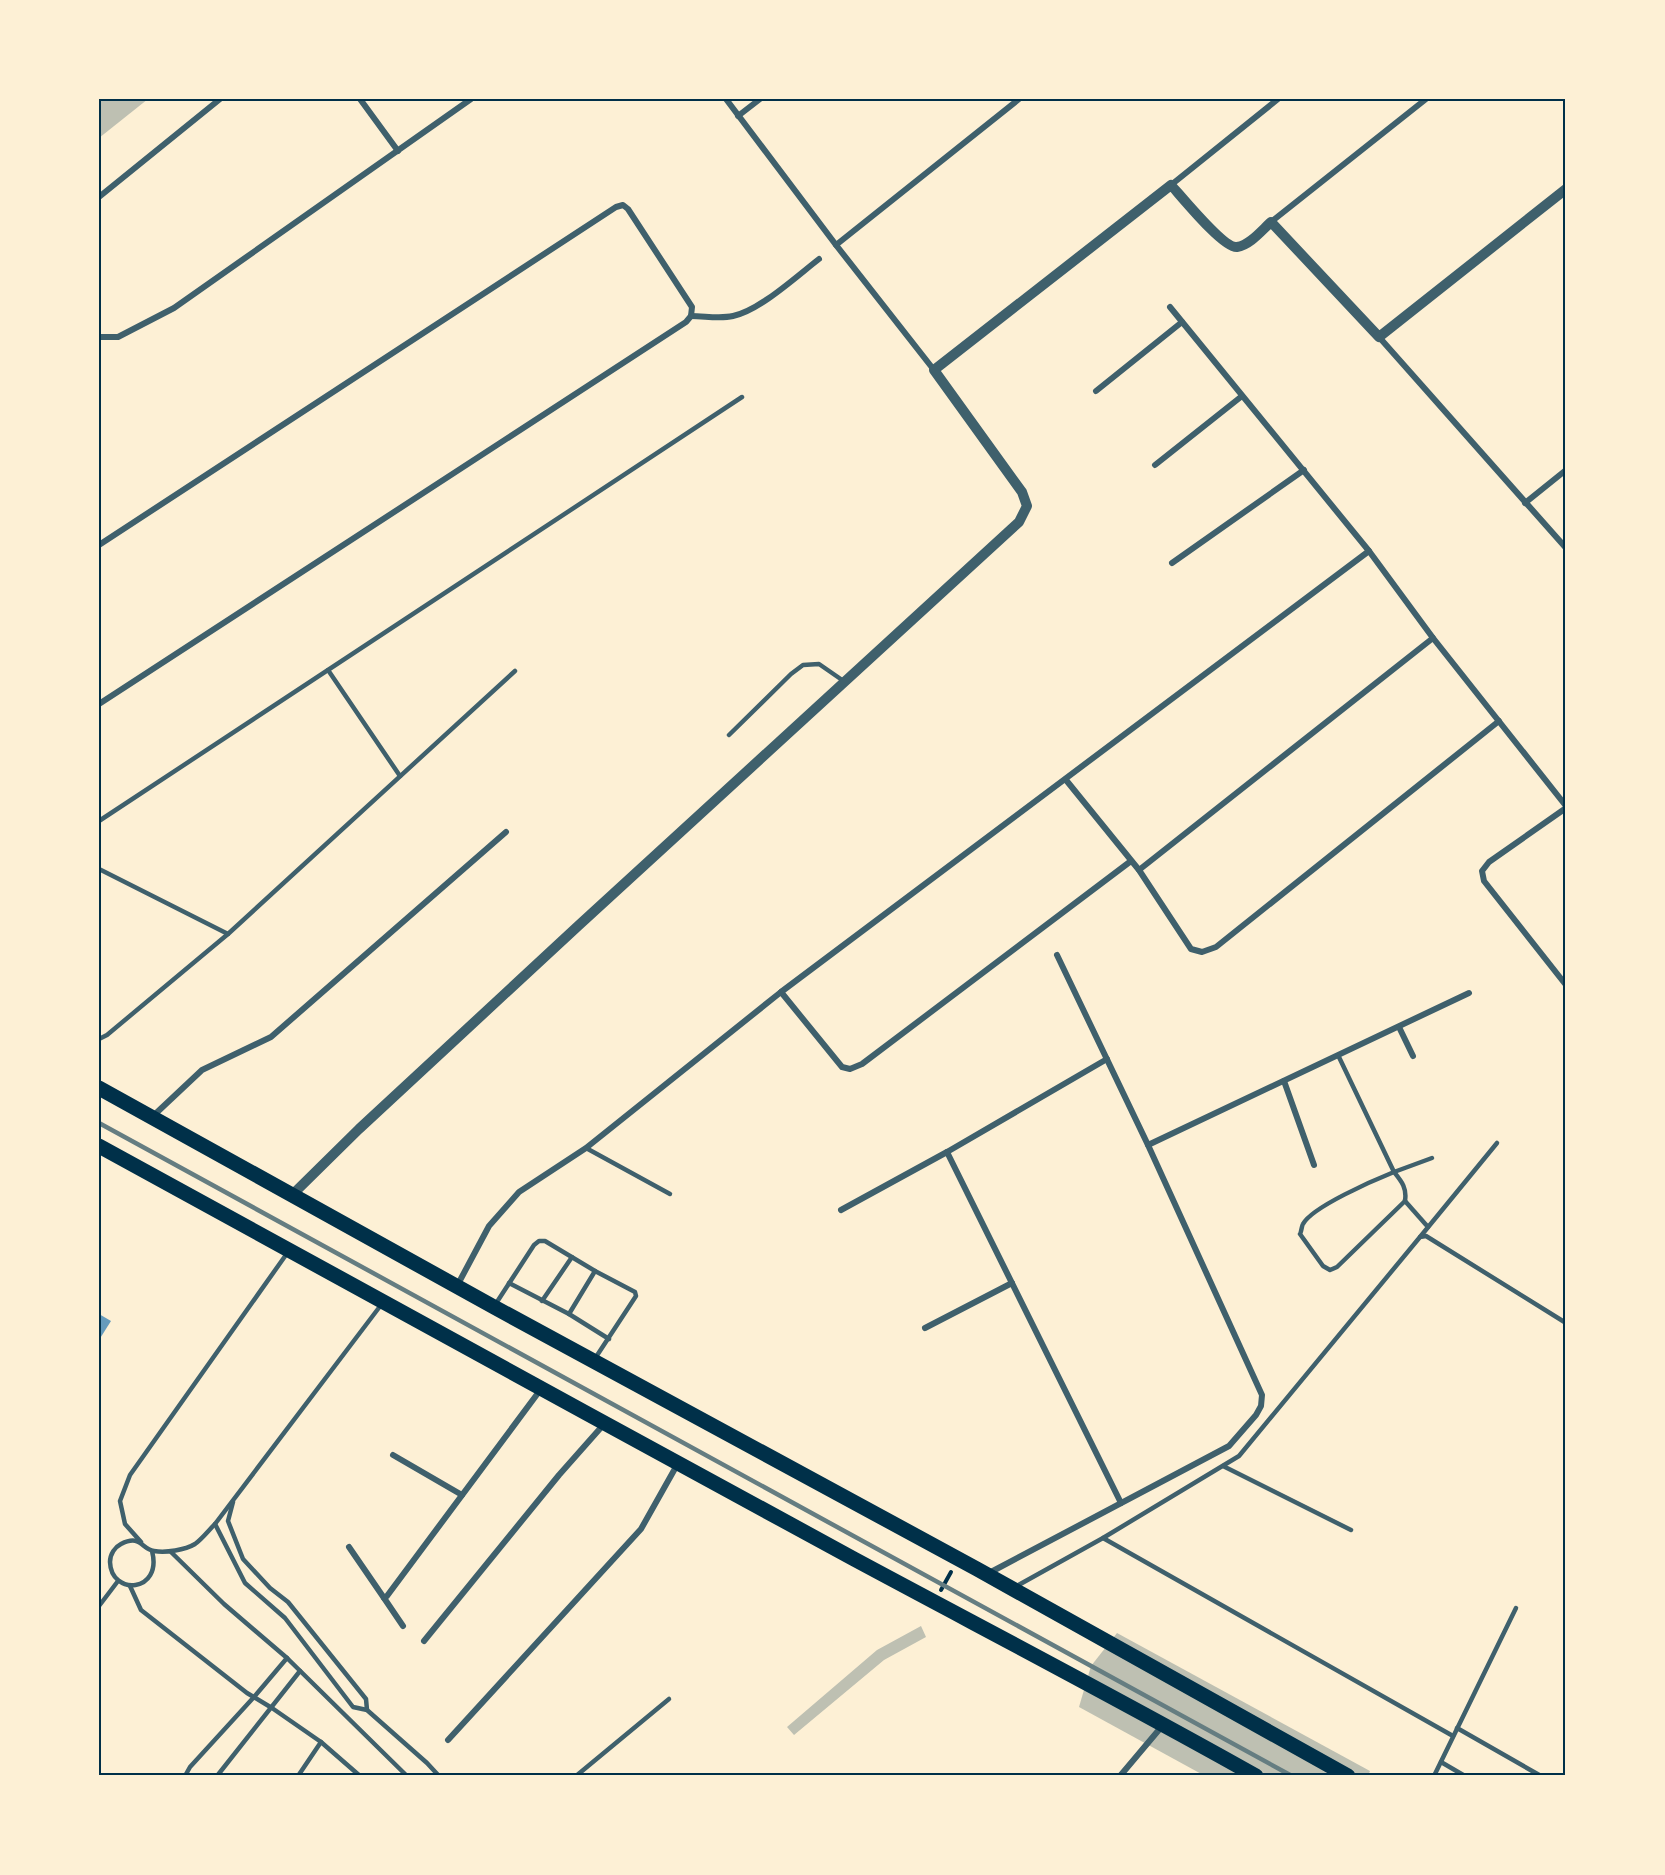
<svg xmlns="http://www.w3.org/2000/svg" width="1665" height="1875" font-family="'Nunito Sans',sans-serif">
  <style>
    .water { fill: #669bbc }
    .building { fill: #bec0b2 }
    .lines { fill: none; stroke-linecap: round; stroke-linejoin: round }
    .path { stroke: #003049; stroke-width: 4 }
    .service { stroke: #3f606c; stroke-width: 4.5 }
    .minor { stroke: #3f606c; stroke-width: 6 }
    .tertiary { stroke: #3f606c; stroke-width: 10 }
    .primary { stroke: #003049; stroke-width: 15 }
    .rail { stroke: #657d81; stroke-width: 4.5 }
    .neatline { fill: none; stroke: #003049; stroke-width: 2 }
  </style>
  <rect width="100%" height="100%" fill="#fdf0d5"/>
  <!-- water -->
  <path class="water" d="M99 1314 111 1321 99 1340Z"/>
  <!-- building -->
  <g class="building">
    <path d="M99 99H148L99 138Z"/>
    <path d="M921 1626 926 1637 884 1660 794 1735 787 1727 877 1650Z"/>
    <path d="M1117 1633 1370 1771 1368 1776H1205L1079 1707 1091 1666Z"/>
  </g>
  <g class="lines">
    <!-- path -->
    <path class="path" d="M941 1590 951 1572"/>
    <!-- service -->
    <g class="service">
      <path d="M328 670 400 776"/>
      <path d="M729 735 791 674 803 665 819 664 845 682"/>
      <path d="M99 821 742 397"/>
      <path d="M99 869 228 934"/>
      <path d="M99 1039 107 1035 228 934 515 671"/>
      <path d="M1338 1055 1394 1172 1432 1158"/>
      <path d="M586 1148 670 1194"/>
      <path d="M1394 1172C1402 1182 1407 1188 1405 1201L1337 1267 1330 1270 1323 1266 1300 1234C1301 1233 1302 1225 1303 1224 1312 1207 1374 1180 1394 1172Z"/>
      <path d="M1405 1201 1428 1227"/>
      <path d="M1420 1237 1497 1143"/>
      <path d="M509 1283 569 1314 609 1339"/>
      <path d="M542 1301 572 1257"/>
      <path d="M495 1305 534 1245 539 1241H545L595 1271 635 1292 636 1296 594 1360"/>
      <path d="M569 1314 595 1271"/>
      <path d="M1223 1466 1351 1530"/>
      <path d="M233 1502 228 1521 243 1559 270 1588 288 1602 366 1699 367 1710"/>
      <path d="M215 1524 245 1583 285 1618 353 1707 367 1710 427 1763 439 1776"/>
      <path d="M1103 1538 1453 1736"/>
      <path d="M141 1542 125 1524 120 1501 130 1475 288 1252"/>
      <path d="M152 1551C163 1593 111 1596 110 1562 110 1554 115 1547 121 1544 141 1534 141 1549 154 1551 166 1553 185 1550 195 1544 202 1539 209 1530 215 1524L381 1305"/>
      <path d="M171 1552 224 1604 287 1658 407 1776"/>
      <path d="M130 1586 141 1610 247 1693 272 1708 321 1742 298 1776"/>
      <path d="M1015 1587 1103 1538 1239 1456 1420 1237 1426 1236 1566 1323"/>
      <path d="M99 1606 118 1581"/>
      <path d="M1457 1728 1541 1776"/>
      <path d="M321 1742 360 1776"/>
      <path d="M1441 1762 1465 1776"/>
      <path d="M185 1776 190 1767 254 1697 287 1658"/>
      <path d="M217 1776 300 1671"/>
      <path d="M576 1776 669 1699"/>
      <path d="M1434 1776 1516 1608"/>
    </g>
    <!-- minor -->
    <g class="minor">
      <path d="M360 99 398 151"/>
      <path d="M726 99 836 245 934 370"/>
      <path d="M738 116 760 99"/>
      <path d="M1171 185 1278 99"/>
      <path d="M99 197 220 99"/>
      <path d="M1271 222 1426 99"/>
      <path d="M836 245 1019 99"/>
      <path d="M1170 307 1369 551 1433 638 1566 806"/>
      <path d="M691 316C705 316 720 319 733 316 759 311 797 276 819 259"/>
      <path d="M99 337H118L174 308 471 99"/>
      <path d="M1379 337 1566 548"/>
      <path d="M1096 391 1182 322"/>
      <path d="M1155 465 1242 396"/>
      <path d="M1525 503 1566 470"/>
      <path d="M99 545 616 207 623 205 628 209 692 307 691 316 686 322 99 704"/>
      <path d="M1172 563 1304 470"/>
      <path d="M1066 780 1139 870 1191 949 1202 952 1216 947 1499 721"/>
      <path d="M1566 808 1489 862 1482 871 1484 881 1566 985"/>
      <path d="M1139 870 1433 638"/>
      <path d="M781 992 842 1067 850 1069 862 1064 1131 861"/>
      <path d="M1399 1027 1413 1056"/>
      <path d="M1284 1081 1314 1165"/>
      <path d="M152 1117 202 1070 271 1037 506 832"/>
      <path d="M1148 1145 1469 993"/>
      <path d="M947 1152 1121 1503"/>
      <path d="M841 1210 947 1152 1107 1059"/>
      <path d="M457 1286 489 1226 519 1192 586 1148 781 992 1369 551"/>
      <path d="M925 1328 1012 1283"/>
      <path d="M393 1455 462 1495"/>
      <path d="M349 1547 384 1598 387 1596 541 1389"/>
      <path d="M989 1573 1229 1446 1256 1415 1261 1406 1262 1395 1148 1145 1057 955"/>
      <path d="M384 1598 403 1626"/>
      <path d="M424 1641 559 1475 605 1423"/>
      <path d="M448 1740 641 1529 677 1465"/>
      <path d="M1120 1776 1163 1725"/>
    </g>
    <!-- tertiary -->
    <path class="tertiary" d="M292 1195 359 1129 578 926 1019 522 1027 506 1022 492 934 370 1171 185C1181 196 1224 249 1237 247 1250 245 1262 230 1271 222L1379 337 1566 189"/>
    <!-- primary -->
    <g class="primary">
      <path d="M99 1088 494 1307 977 1569 1348 1776"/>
      <path d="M99 1146C350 1284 602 1422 854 1559 988 1631 1123 1701 1256 1776"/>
    </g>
    <!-- rail -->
    <path class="rail" d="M99 1123 1292 1776"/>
  </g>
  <!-- border -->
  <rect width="1665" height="1875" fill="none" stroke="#fdf0d5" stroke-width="201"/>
  <rect x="100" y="100" width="1464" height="1674" class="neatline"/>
</svg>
